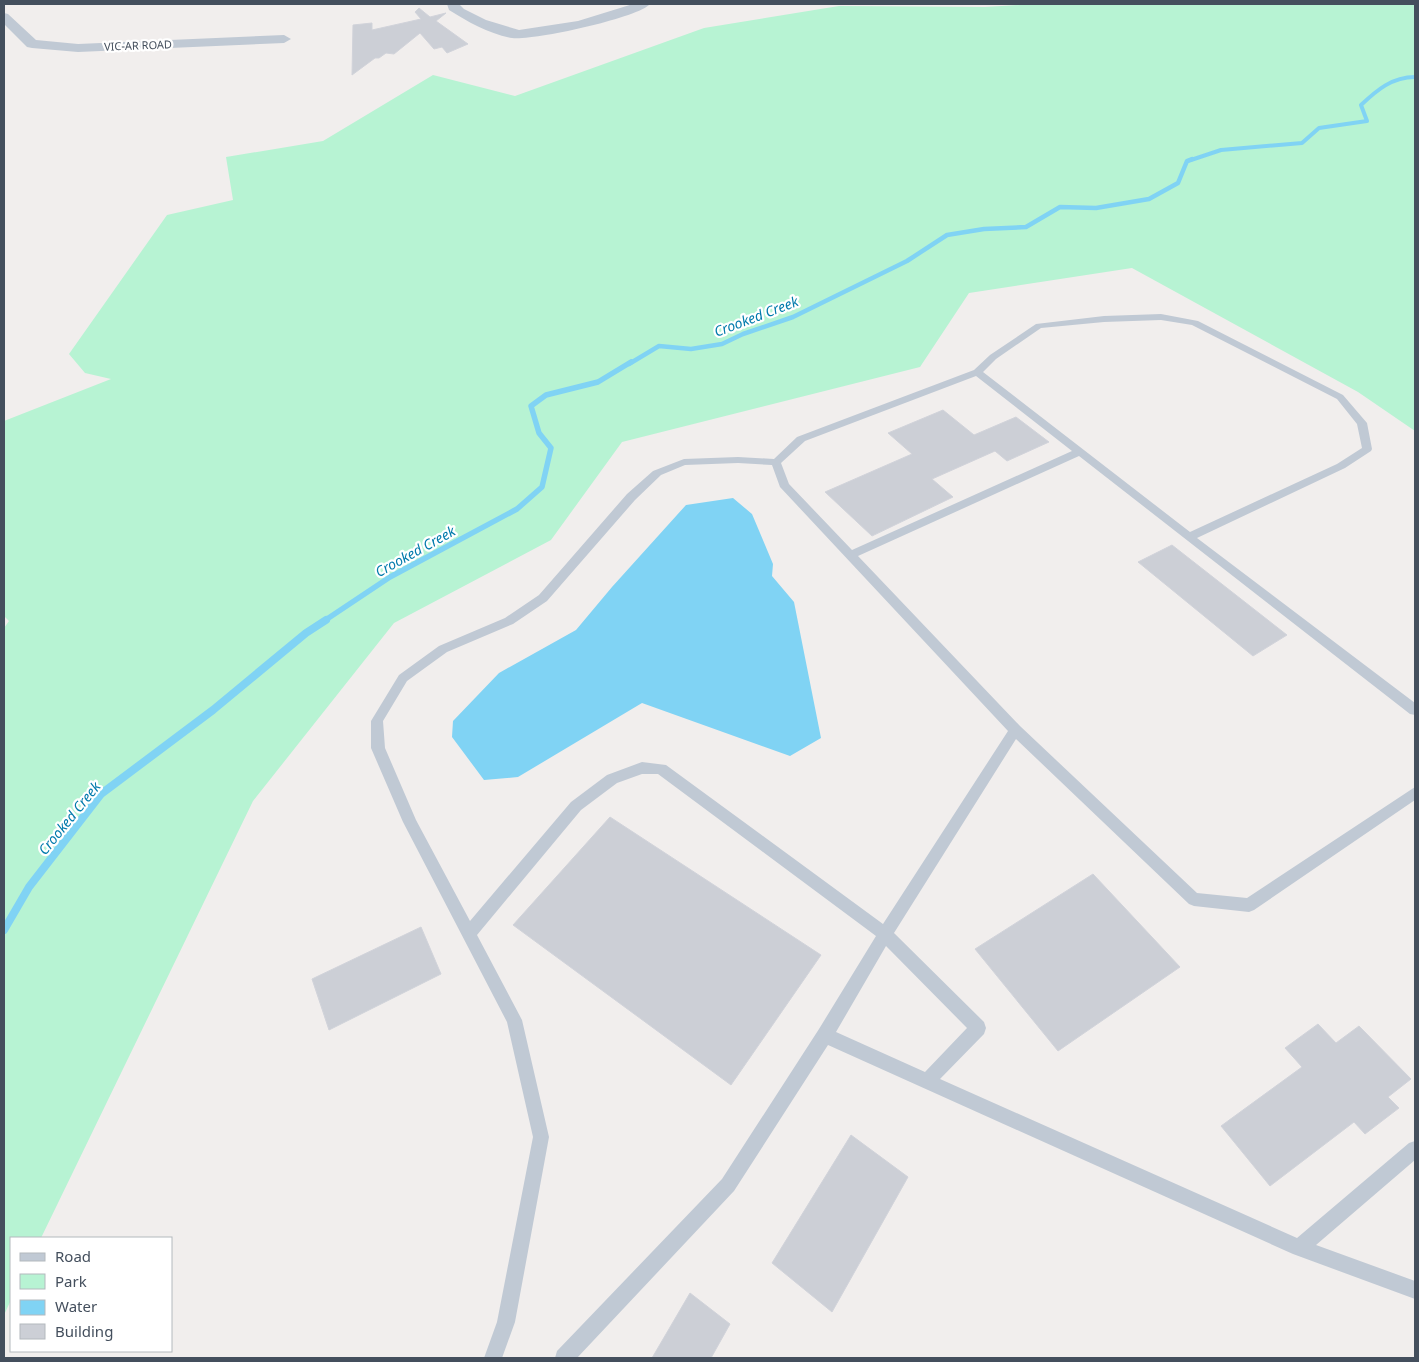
<svg xmlns="http://www.w3.org/2000/svg" width="1419" height="1362" font-family="'Noto Sans',sans-serif">
  <style>
    .green { fill: #b7f3d3 }
    .water { fill: #80d3f4 }
    .lines { fill: none; stroke-linecap: round; stroke-linejoin: round }
    .stream-far3 { stroke: #80d3f4; stroke-width: 4 }
    .stream-far2 { stroke: #80d3f4; stroke-width: 4.5 }
    .stream-far1 { stroke: #80d3f4; stroke-width: 5.5 }
    .stream { stroke: #80d3f4; stroke-width: 8 }
    .building { fill: #cccfd6; stroke: #d1d3da }
    .service { fill: #c0c9d4; fill-rule: evenodd }
    .minor { fill: #c0c9d4; fill-rule: evenodd }
    .labels { text-anchor: middle; dominant-baseline: central; stroke-width: 4.5; stroke-linejoin: round; paint-order: stroke }
    .far-street-label { font-size: 11px; fill: #444f5d; stroke: #fff }
    .water-label { font-size: 14px; font-style: italic; fill: #017aac; stroke: #fff }
  </style>
  <rect width="100%" height="100%" fill="#f1eeed"/>
  <!-- green -->
  <path class="green" d="M1036 4H1415V431L1358 392 1132 268 969 293 920 367 622 442 551 540 394 623 253 801 41 1238H11V1300L4 1315V628L9 621 4 616V421L111 379 85 373 69 354 167 215 233 200 226 157 323 141 433 75 515 96 704 28 839 6 985 7Z"/>
  <!-- water -->
  <path class="water" d="M733 498 752 514 773 564 772 576 794 602 821 738 790 756 642 703 518 777 484 780 452 737 453 721 499 673 576 630 612 587 686 505Z"/>
  <g class="lines">
    <!-- stream-far3 -->
    <path class="stream-far3" d="M1188 161 1221 150 1302 143 1319 128 1367 121 1361 105C1377 90 1392 77 1415 77"/>
    <!-- stream-far2 -->
    <path class="stream-far2" d="M629 364 659 346 691 349 722 344 743 334 793 317 907 261 947 235 984 229 1026 227 1060 207 1096 208 1149 199 1178 183 1187 161 1192 159"/>
    <!-- stream-far1 -->
    <path class="stream-far1" d="M324 621 390 577 517 509 542 487 551 448 539 433 531 406 546 395 598 382 631 362"/>
    <!-- stream -->
    <path class="stream" d="M4 930 29 887 101 794 213 710 306 633 326 620"/>
  </g>
  <!-- building -->
  <g class="building">
    <path d="M419 8 430 17 446 13 436 21 468 44 447 53 442 47 434 49 420 33 394 54 386 53 379 58H375L352 75 353 25 372 23V30L421 19 415 12Z"/>
    <path d="M943 410 974 435 1016 417 1049 442 1007 461 995 451 932 479 953 497 872 536 825 492 912 454 888 433Z"/>
    <path d="M1172 545 1287 635 1253 656 1138 562Z"/>
    <path d="M610 817 821 955 731 1085 513 925Z"/>
    <path d="M1093 874 1180 967 1058 1051 975 949Z"/>
    <path d="M421 927 441 974 329 1030 312 979Z"/>
    <path d="M1318 1024 1336 1043 1359 1026 1411 1079 1388 1097 1399 1108 1365 1134 1354 1122 1270 1186 1221 1126 1302 1067 1285 1048Z"/>
    <path d="M851 1135 908 1177 832 1312 772 1263Z"/>
    <path d="M690 1293 730 1324 711 1358H652Z"/>
  </g>
  <g class="lines">
    <!-- service -->
    <path class="service" d="M1161 314 1198 321 1343 395 1367 423 1372 449 1371 451 1345 468 1197 538 1415 703V715L1410 714 1079 456 858 556 1020 726 1197 893 1247 898 1415 787V800L1254 910 1249 912 1194 906 1189 904 1016 739 894 933 984 1022 986 1028 984 1034 940 1079 1297 1238 1409 1143 1415 1141V1160L1316 1245 1415 1281V1299L1293 1254 828 1045 734 1191 577 1358H555L557 1351 722 1179 819 1029 876 936 658 774H642L617 783 581 810 477 935 522 1020 549 1137 515 1322 502 1358H484L497 1322 533 1137 507 1022 403 822 371 748V721L399 675 439 646 505 618 539 595 627 494 653 471 684 459 738 457 774 459 797 437 974 370 990 355 1036 324 1104 316ZM1161 320 1192 325 1337 399 1357 424 1362 448 1337 464 1190 532 983 372 996 359 1041 328 1104 322ZM976 376 1072 451 852 550 789 484 781 463 805 441ZM738 463 772 465 780 487 1008 731 883 924 666 765 642 762 607 775 571 802 470 921 416 820 385 748 383 721 407 681 447 652 513 624 547 601 635 500 661 475 685 465ZM886 946 967 1028 925 1072 836 1032Z"/>
    <!-- minor -->
    <g class="minor">
      <path d="M447 4H459L464 9 486 20 519 30 578 21 633 4H650C638 18 532 41 512 38 489 34 468 22 449 10Z"/>
      <path d="M4 13 8 14 36 40 78 44 284 35 291 39 284 43 78 52 32 48 27 47 4 24Z"/>
    </g>
  </g>
  <g class="labels">
    <!-- far-street labels -->
    <g class="far-street-label">
      <text transform="translate(138 45) rotate(-2)">VIC-AR ROAD</text>
    </g>
    <!-- water labels -->
    <g class="water-label">
      <text transform="translate(756 316) rotate(-21)">Crooked Creek</text>
      <text transform="translate(415 551) rotate(-29)">Crooked Creek</text>
      <text transform="translate(69 818) rotate(-51)">Crooked Creek</text>
    </g>
  </g>
  <!-- border -->
  <rect width="1419" height="1362" fill="none" stroke="#444f5d" stroke-width="10"/>
  <!-- legend -->
  <rect x="10" y="1237" width="162" height="115" fill="#ffffff" stroke="#b4b9be"/>
  <rect x="20" y="1253" width="25" height="8" fill="#c0c9d4" stroke="#b4b9be"/>
  <text x="55" y="1262" font-size="15" fill="#444f5d">Road</text>
  <rect x="20" y="1274" width="25" height="15" fill="#b7f3d3" stroke="#b4b9be"/>
  <text x="55" y="1287" font-size="15" fill="#444f5d">Park</text>
  <rect x="20" y="1300" width="25" height="15" fill="#80d3f4" stroke="#b4b9be"/>
  <text x="55" y="1312" font-size="15" fill="#444f5d">Water</text>
  <rect x="20" y="1324" width="25" height="15" fill="#cccfd6" stroke="#b4b9be"/>
  <text x="55" y="1337" font-size="15" fill="#444f5d">Building</text>
</svg>
